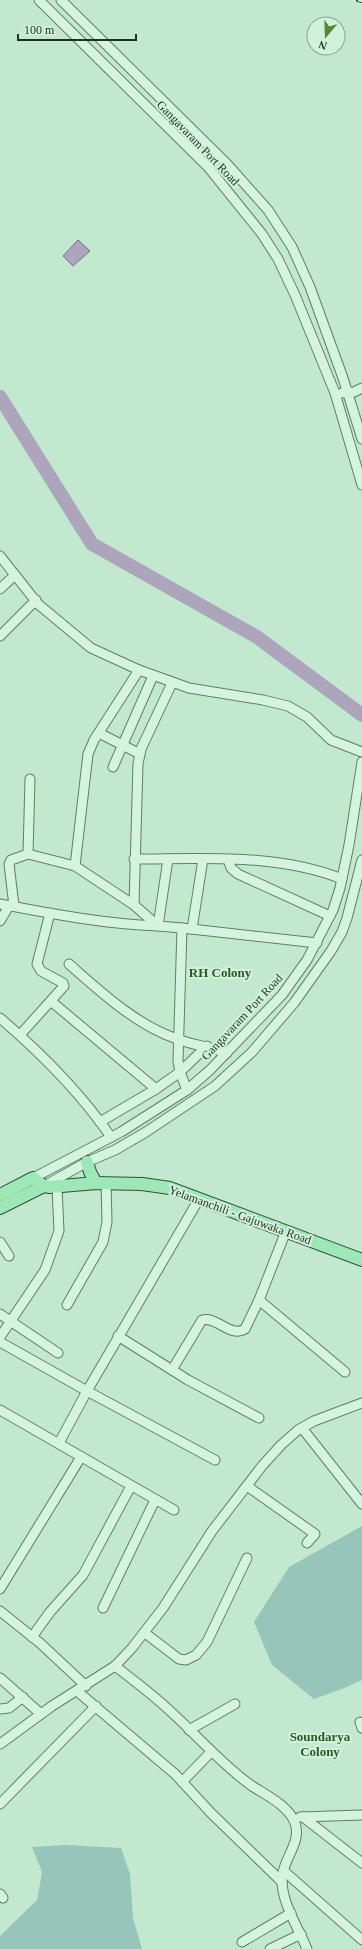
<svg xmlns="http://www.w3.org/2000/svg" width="362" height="1949" font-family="'Times New Roman',serif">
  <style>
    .green { fill: #98c5ba }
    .water { fill: #ada5bc; stroke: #786d89 }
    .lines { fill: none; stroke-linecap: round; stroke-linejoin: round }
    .river { stroke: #ada5bc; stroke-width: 14 }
    .minor-casing { stroke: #5c8062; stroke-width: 11 }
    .major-casing { stroke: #304f33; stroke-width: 14 }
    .minor { stroke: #d5f4e0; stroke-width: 9 }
    .major { stroke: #9ee8b7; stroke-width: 12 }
    .rail-casing { stroke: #1e3221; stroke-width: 4 }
    .rail { stroke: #d2f1dd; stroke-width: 2.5; stroke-dasharray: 8; stroke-linecap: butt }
    .labels { text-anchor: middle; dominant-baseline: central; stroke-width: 4; stroke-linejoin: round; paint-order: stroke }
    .street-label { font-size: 12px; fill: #1e3221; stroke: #d2f1dd }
    .neighbourhood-label { font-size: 13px; font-weight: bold; fill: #2a5a23; stroke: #d2f1dd }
  </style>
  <rect width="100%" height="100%" fill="#c3e8d0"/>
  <!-- green -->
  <g class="green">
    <path d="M362 1526V1680L342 1689 314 1699 272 1665 254 1622 289 1567Z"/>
    <path d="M66 1845 121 1848 130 1874 133 1918 142 1949H0V1936L37 1900 42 1872 32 1847Z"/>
  </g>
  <!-- water -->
  <path class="water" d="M78 240 90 251 73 266 63 256Z"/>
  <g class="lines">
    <!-- river -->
    <path class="river" d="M0 397 92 544 257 637 362 715"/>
    <!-- minor casing -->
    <g class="minor-casing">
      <g id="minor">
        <path d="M39 0 208 167 262 234 278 259 295 295 335 393 362 485"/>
        <path d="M61 0 227 164 268 210 292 247 310 287 343 378 362 439"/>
        <path d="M342 393 354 392 362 388"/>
        <path d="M0 556 38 604 91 648 139 670 189 688 263 700 288 706 307 717 331 740 362 752"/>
        <path d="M0 589 15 575"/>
        <path d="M0 636 36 600"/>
        <path d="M139 670 94 740 88 754 75 866 134 905 158 926 182 928 178 1061 180 1072 187 1090"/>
        <path d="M99 733 140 754"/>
        <path d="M113 767 153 676"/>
        <path d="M28 854 75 866"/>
        <path d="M134 859C203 859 276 853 342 879"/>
        <path d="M228 859 231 868 238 874 330 916"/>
        <path d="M0 904C52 914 105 924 158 926L168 859"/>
        <path d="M134 905 138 764 141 749 172 683"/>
        <path d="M14 906 9 864 11 860 28 854 30 779"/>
        <path d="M0 921 9 906"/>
        <path d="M182 928 317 943"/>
        <path d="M192 929 203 859"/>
        <path d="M69 964C101 992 136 1025 177 1039 193 1045 211 1047 227 1053"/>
        <path d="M52 1002 156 1089"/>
        <path d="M0 1018C41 1053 80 1092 111 1137"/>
        <path d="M20 1035 64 986 63 983 41 971 37 964 50 913"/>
        <path d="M100 1122 156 1089 180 1072 207 1046"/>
        <path d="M33 1178 121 1132 187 1090 210 1070 282 995 307 960 333 910 340 888 349 845 362 762"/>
        <path d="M44 1186 87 1162 115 1150 146 1132 215 1086 252 1052 294 1003 331 951 342 932 347 918 362 860"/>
        <path d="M0 1242 9 1256"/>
        <path d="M259 1300 345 1372"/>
        <path d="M67 1305 103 1242 107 1222 106 1183"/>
        <path d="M0 1314 58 1353"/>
        <path d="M118 1336 188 1380 259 1418"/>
        <path d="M0 1337 45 1270 59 1231 57 1187"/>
        <path d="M0 1342 87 1391 199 1199"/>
        <path d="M172 1370 202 1320C217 1316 230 1338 245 1329L259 1300 286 1231"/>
        <path d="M0 1410 174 1510"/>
        <path d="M302 1428 362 1504"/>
        <path d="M59 1443 87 1391 215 1460"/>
        <path d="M247 1486 315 1534 307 1543"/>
        <path d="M0 1589 81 1457"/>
        <path d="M103 1608 155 1500"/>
        <path d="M0 1611 40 1643 86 1686"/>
        <path d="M145 1633 179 1659 186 1660 196 1655 207 1642 247 1558"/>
        <path d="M32 1637 50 1612 83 1575 131 1486"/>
        <path d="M115 1666C133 1680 152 1694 169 1710 197 1735 221 1764 252 1786 266 1795 289 1806 295 1823 302 1842 283 1859 282 1878 281 1902 298 1927 307 1949"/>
        <path d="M0 1678 41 1714"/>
        <path d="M77 1691 175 1774 211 1813 282 1882"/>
        <path d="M0 1709 9 1708 23 1697"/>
        <path d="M360 1722 362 1728"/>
        <path d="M189 1730 235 1704"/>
        <path d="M0 1744 52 1706 115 1666 132 1648 163 1608 212 1531 262 1466 281 1445 298 1430 314 1421 362 1403"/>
        <path d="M182 1782 211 1752"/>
        <path d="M0 1804 96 1706"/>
        <path d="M300 1817 362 1815"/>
        <path d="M303 1817 362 1863"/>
        <path d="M284 1871 362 1940"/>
        <path d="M0 1894 3 1898"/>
        <path d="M242 1942 291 1913"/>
        <path d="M270 1949 301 1934"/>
      </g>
    </g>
    <!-- major casing -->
    <g class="major-casing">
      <g id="major">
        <path d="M87 1162 90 1172 96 1183"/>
        <path d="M0 1195 33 1178 44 1186 50 1187 96 1183 142 1184 170 1188 362 1260"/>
        <path d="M0 1208 44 1186"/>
      </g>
    </g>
    <!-- minor -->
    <use href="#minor" class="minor"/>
    <!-- major -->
    <use href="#major" class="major"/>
    <!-- rail casing -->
    <g class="rail-casing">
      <path id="rail" d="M358 0 362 1"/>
    </g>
    <!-- rail -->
    <use href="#rail" class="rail"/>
  </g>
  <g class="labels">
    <!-- street labels -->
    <g class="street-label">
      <text transform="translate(198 143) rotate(46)">Gangavaram Port Road</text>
      <text transform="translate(242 1017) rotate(-47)">Gangavaram Port Road</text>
      <text transform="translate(240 1215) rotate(20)">Yelamanchili - Gajuwaka Road</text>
    </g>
    <!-- neighbourhood labels -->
    <g class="neighbourhood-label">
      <text x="220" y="972">RH Colony</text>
      <text x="320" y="1736">Soundarya<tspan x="320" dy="15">Colony</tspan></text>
    </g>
  </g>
  <!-- north arrow -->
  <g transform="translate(326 36) rotate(199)"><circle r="19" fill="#d2f1dd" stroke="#8aa592"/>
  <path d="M0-3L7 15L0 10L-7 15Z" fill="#528933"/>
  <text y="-6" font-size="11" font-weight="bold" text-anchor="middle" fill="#1e3221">N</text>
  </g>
  <!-- scale -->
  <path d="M18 34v6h118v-6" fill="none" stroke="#1e3221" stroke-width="2"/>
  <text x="24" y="34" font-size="12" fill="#1e3221" stroke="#d2f1dd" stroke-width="3" paint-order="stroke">100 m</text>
</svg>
